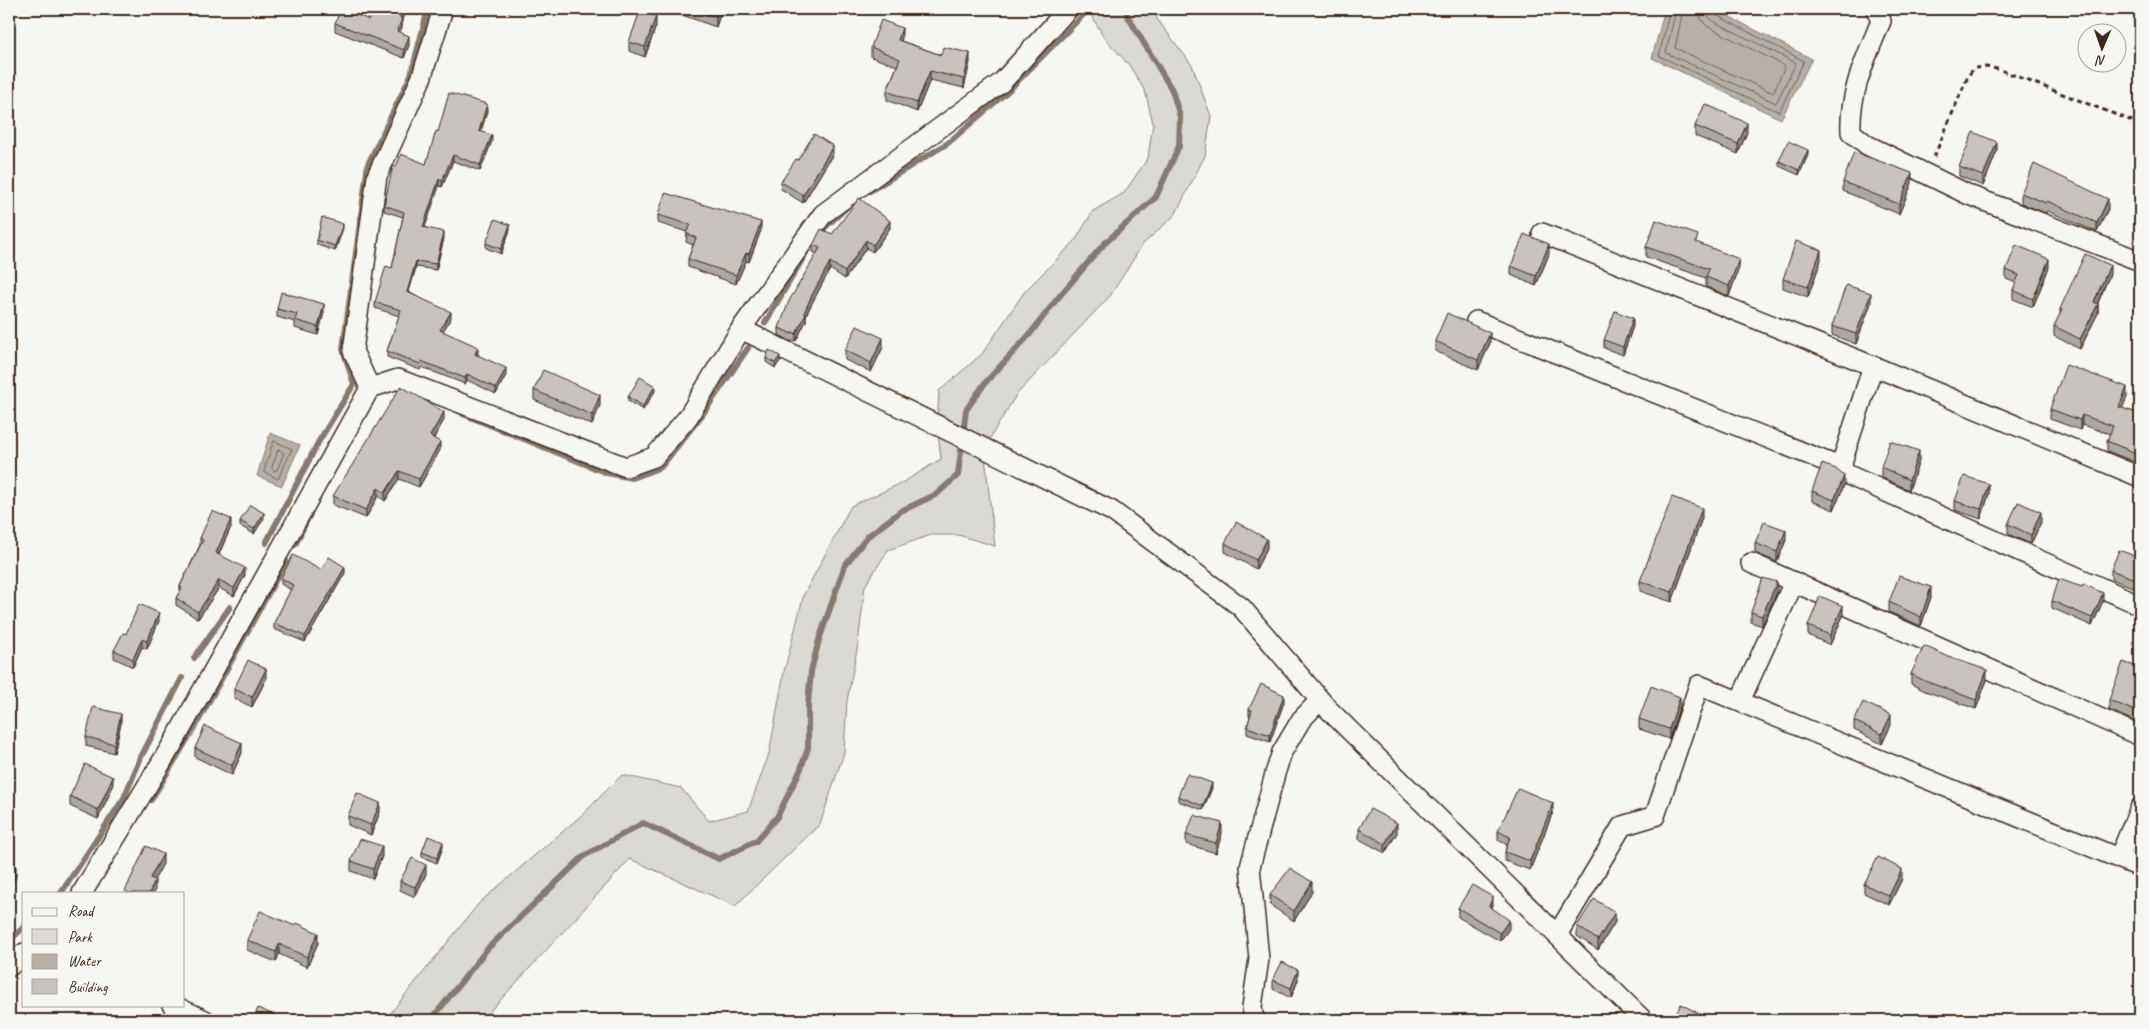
<svg xmlns="http://www.w3.org/2000/svg" width="2149" height="1029" font-family="Caveat,sans-serif">
  <style>
    .green { fill: #dad9d3; stroke: #8a8278 }
    .water { fill: #b6b0a9; stroke: #857a71 }
    .lines { fill: none; stroke-linecap: round; stroke-linejoin: round }
    .shore { stroke: #6c6056; stroke-width: 1 }
    .stream { stroke: #857a71; stroke-width: 6 }
    .minor-casing { stroke: #3b2a1e; stroke-width: 22 }
    .path { stroke: #3b2a1e; stroke-width: 3; stroke-dasharray: 5 4; stroke-linecap: butt }
    .minor { stroke: #f6f6f2; stroke-width: 19 }
    .wall { fill: #aca8a3; stroke: #3b2a1e }
    .shaded-wall { fill: #8c8885; stroke: #3b2a1e }
    .building { fill: #c8c3be; stroke: #3b2a1e }
  </style>
  <rect width="100%" height="100%" fill="#f6f6f2"/>
  <filter id="ink" filterUnits="userSpaceOnUse"><feTurbulence type="fractalNoise" baseFrequency=".02" numOctaves="2"/><feDisplacementMap in="SourceGraphic" scale="10" xChannelSelector="R" yChannelSelector="G"/><feConvolveMatrix kernelMatrix="1 2 1 2 8 2 1 2 1" color-interpolation-filters="sRGB"/></filter>
  <g filter="url(#ink)">
    <!-- green -->
    <path class="green" d="M1088 9H1153L1157 19 1192 65 1211 116 1205 156 1175 215 1143 244 1110 296 1016 395 984 448 995 546 958 535H931L888 550 865 586 858 644 847 701 844 753 820 824 735 906 630 859 482 1020H385L480 902 582 815 622 775 681 788 709 821 748 811 769 754 784 672 804 594 851 506 902 483 941 459 937 425 939 391 982 354 1025 291 1075 241 1093 211 1124 193 1148 158 1153 123 1145 91 1129 65 1103 36Z"/>
    <!-- water -->
    <g class="water">
      <path d="M1665 9H1714L1812 59 1781 119 1652 58Z"/>
      <path d="M270 433 300 445 282 486 257 476Z"/>
    </g>
    <g class="lines">
      <!-- shore -->
      <g class="shore">
        <path d="M1670 9 1659 56 1779 112 1804 61 1716 15 1713 9"/>
        <path d="M1676 9 1666 53 1776 103 1796 63 1713 21 1708 16 1706 9"/>
        <path d="M1683 9 1675 48 1773 93 1785 66 1707 26 1701 19 1699 9"/>
        <path d="M274 441 292 449 278 479 264 472Z"/>
        <path d="M279 449 284 453 277 470 274 471 272 468Z"/>
      </g>
      <!-- stream -->
      <g class="stream">
        <path d="M870 191 948 143 1009 90 1089 9"/>
        <path d="M820 232 847 207"/>
        <path d="M765 323 806 253"/>
        <path d="M463 414 607 473 632 478 661 467 702 415 748 348"/>
        <path d="M266 543 319 441 354 384 343 349 368 164 411 75 428 9"/>
        <path d="M295 545 310 514"/>
        <path d="M194 658 230 607"/>
        <path d="M151 800 196 725 286 561"/>
        <path d="M61 893 124 798 141 757 182 678"/>
        <path d="M9 941 24 927"/>
        <path d="M431 1020 488 948 584 856 643 823 719 859 756 841 777 817 800 771 808 748V704L811 671 819 640 845 565 868 536 901 511 937 494 958 475 966 410 985 383 1030 334 1057 299 1104 244 1156 197 1179 146 1180 117 1172 90 1127 15V9"/>
      </g>
      <!-- minor casing -->
      <g class="minor-casing">
        <g id="minor">
          <path d="M443 9 421 79 377 176 353 351 370 388 398 379 626 467 654 457 688 417 741 329"/>
          <path d="M1068 9 1002 82 823 214 741 329 1112 511 1241 607 1327 708 1643 1020"/>
          <path d="M1876 9 1881 21C1866 58 1849 92 1851 132L1867 145 1969 195 2140 261"/>
          <path d="M1542 233 1873 366 2140 477"/>
          <path d="M1476 321 1842 468"/>
          <path d="M1873 366 1843 459 1842 468 1846 474 2140 605"/>
          <path d="M1751 563 2140 736"/>
          <path d="M1740 701 1794 582"/>
          <path d="M2119 858 2140 808"/>
          <path d="M82 893 175 740 370 388"/>
          <path d="M1557 935 1622 826 1655 816 1699 685 2140 867"/>
          <path d="M9 967 24 953"/>
          <path d="M172 1005 205 1020"/>
          <path d="M1254 1020 1252 1007 1259 959 1250 867 1275 774 1282 752 1301 720 1320 700"/>
        </g>
      </g>
      <!-- path -->
      <path class="path" d="M1934 157 1968 76 1974 68 1986 67 1998 69 2140 124"/>
      <!-- minor -->
      <use href="#minor" class="minor"/>
    </g>
    <!-- wall -->
    <g class="wall">
      <path d="M495 9H511L510 12Z"/>
      <path d="M665 9H722L716 27Z"/>
      <path d="M369 20H402V27L400 32 409 45 404 58 335 31V23Z"/>
      <path d="M656 26 645 57 629 51V42Z"/>
      <path d="M902 38 901 41 941 55 970 62 964 88 930 80 917 112 887 100V91L897 66 871 57V47Z"/>
      <path d="M487 111 481 132 492 141 480 171 453 161 442 187 439 186 425 227 444 238 436 270 416 267 409 292 451 318 443 331 478 353V355L506 375 496 394 467 380 465 384 421 367 420 370 387 357V351L399 316 375 308V302L392 268 403 217 384 211V205L396 167 426 164 438 132Z"/>
      <path d="M1695 126 1747 132 1738 154 1695 136Z"/>
      <path d="M1997 151 1983 186 1959 176V167Z"/>
      <path d="M833 154 803 203 781 189V182L798 160Z"/>
      <path d="M1808 155 1799 175 1779 166V161Z"/>
      <path d="M1843 182 1912 183 1899 214 1843 191Z"/>
      <path d="M2021 193 2108 209 2097 232 2047 211 2046 213 2021 203Z"/>
      <path d="M658 215 761 230 749 262 746 261 736 284 688 267V259L693 245 686 242 687 232 658 223Z"/>
      <path d="M343 228 335 251 317 245V240Z"/>
      <path d="M890 228 873 252 866 248 845 279 830 269 812 303 806 315V321L796 341 793 340 792 342 779 335V328L817 254 813 252V245L832 234Z"/>
      <path d="M510 230 501 254 486 248V243Z"/>
      <path d="M1646 247 1739 268 1729 296 1706 287V278L1646 257Z"/>
      <path d="M1549 254 1536 286 1511 275V266Z"/>
      <path d="M1821 260 1808 297 1783 288V279Z"/>
      <path d="M2049 267 2033 307 2013 299V290L2016 283 2006 279V270Z"/>
      <path d="M2110 274 2098 303V313L2080 349 2054 336V326L2060 315V309Z"/>
      <path d="M1871 303 1856 344 1832 335V326Z"/>
      <path d="M277 309 324 312 318 335 295 328V322L277 317Z"/>
      <path d="M1633 326 1623 355 1604 348V340Z"/>
      <path d="M1435 341 1490 343 1478 370 1435 351Z"/>
      <path d="M883 347 871 372 845 360V350Z"/>
      <path d="M766 358 780 361 775 368 766 362Z"/>
      <path d="M534 390 600 405 592 425 534 400Z"/>
      <path d="M655 391 643 410 628 401V397Z"/>
      <path d="M2127 397 2122 408 2140 414V464L2107 451V441L2110 434 2082 425 2080 430 2050 419V409Z"/>
      <path d="M444 420 434 438 440 450 419 487 399 479 385 501 378 496 366 518 333 505V496Z"/>
      <path d="M1919 461 1909 490 1881 477V467Z"/>
      <path d="M1844 485 1834 510 1812 501V491Z"/>
      <path d="M1989 494 1981 519 1955 510V501Z"/>
      <path d="M264 518 254 534 240 526V521Z"/>
      <path d="M1702 518 1672 602 1640 591V581Z"/>
      <path d="M2041 522 2031 544 2008 534V524Z"/>
      <path d="M231 527 219 554 245 575 234 596 219 588 198 619 176 605V598L180 591V586L200 545V538Z"/>
      <path d="M1786 540 1777 562 1755 553V543Z"/>
      <path d="M1225 543 1267 548 1256 569 1225 552Z"/>
      <path d="M2140 558V590L2111 579V570Z"/>
      <path d="M345 573 305 642 274 629V623L291 590 281 584V578Z"/>
      <path d="M2082 587 2103 601 2092 626 2052 608V601Z"/>
      <path d="M1777 592 1762 626 1751 622V612Z"/>
      <path d="M1931 597 1921 626 1889 612V602Z"/>
      <path d="M1843 616 1830 645 1808 635V626Z"/>
      <path d="M159 621 147 649 142 647 133 667 114 658V650L126 634Z"/>
      <path d="M2140 668V720L2139 723 2109 710V700Z"/>
      <path d="M1911 674 1987 680 1976 709 1925 691 1911 684Z"/>
      <path d="M266 679 252 707 234 698V689Z"/>
      <path d="M1284 702 1270 742 1247 734V727L1250 717 1249 716V709Z"/>
      <path d="M1680 706 1669 739 1639 729V719Z"/>
      <path d="M1854 721 1891 725 1882 744 1854 730Z"/>
      <path d="M121 723 114 753 86 746V737Z"/>
      <path d="M195 748 242 753 232 775 195 757Z"/>
      <path d="M113 786 98 819 70 806V796Z"/>
      <path d="M1212 788 1203 810 1178 801V796Z"/>
      <path d="M380 812 371 835 348 825V816Z"/>
      <path d="M1553 812 1530 870 1505 861V852L1507 845 1498 840V831Z"/>
      <path d="M1359 829 1397 833 1385 853 1359 839Z"/>
      <path d="M1222 833 1216 853 1186 844V835Z"/>
      <path d="M443 847 437 863 422 857V852Z"/>
      <path d="M382 856 373 879 351 871V861Z"/>
      <path d="M426 874 415 897 400 890V881Z"/>
      <path d="M1902 879 1889 905 1864 893V884Z"/>
      <path d="M1312 892 1294 921 1270 905V895Z"/>
      <path d="M1493 905 1492 908 1509 929 1500 941 1458 917V908Z"/>
      <path d="M1615 922 1598 950 1577 936V926Z"/>
      <path d="M247 940 318 943 307 967 279 954 276 962 247 950Z"/>
      <path d="M1273 980H1298L1291 998 1273 989Z"/>
    </g>
    <!-- shaded-wall -->
    <g class="shaded-wall">
      <path d="M403 9H406L402 20V27L397 39V31L400 18Z"/>
      <path d="M719 9H722L716 27V17Z"/>
      <path d="M656 16V26L645 57V47Z"/>
      <path d="M902 28V38L898 49V40Z"/>
      <path d="M409 36V45L404 58V50Z"/>
      <path d="M970 53V62L964 88V79Z"/>
      <path d="M930 71V80L917 112V103Z"/>
      <path d="M487 104V111L479 137V131Z"/>
      <path d="M1747 123V132L1738 154V144Z"/>
      <path d="M492 135V141L480 171V165Z"/>
      <path d="M1997 142V151L1983 186V176Z"/>
      <path d="M833 146V154L803 203V195Z"/>
      <path d="M1808 150V155L1799 175V170Z"/>
      <path d="M453 155V161L442 187V181Z"/>
      <path d="M1912 173V183L1899 214V204Z"/>
      <path d="M439 179V186L423 233V227Z"/>
      <path d="M2108 199V209L2097 232V223Z"/>
      <path d="M890 221V228L873 252V245Z"/>
      <path d="M761 222V230L749 262V254Z"/>
      <path d="M343 224V228L335 251V246Z"/>
      <path d="M510 225V230L501 254V249Z"/>
      <path d="M444 232V238L436 270V264Z"/>
      <path d="M866 240V248L845 279V272Z"/>
      <path d="M1549 244V254L1536 286V276Z"/>
      <path d="M1821 250V260L1808 297V287Z"/>
      <path d="M746 253V261L736 284V275Z"/>
      <path d="M1739 259V268L1729 296V286Z"/>
      <path d="M2049 259V267L2033 307V299Z"/>
      <path d="M416 261V267L407 298V292Z"/>
      <path d="M830 262V269L812 303 806 315V321L796 341V334L804 313 812 295Z"/>
      <path d="M2110 265V274L2094 311V302Z"/>
      <path d="M1871 293V303L1856 344V334Z"/>
      <path d="M324 304V312L318 335V327Z"/>
      <path d="M2098 304V313L2080 349V339Z"/>
      <path d="M451 312V318L440 336V330Z"/>
      <path d="M1633 318V326L1623 355V347Z"/>
      <path d="M1490 333V343L1478 370V360Z"/>
      <path d="M883 338V347L871 372V363Z"/>
      <path d="M478 347V353L475 360V354Z"/>
      <path d="M780 356V361L775 368V363Z"/>
      <path d="M506 368V375L496 394V388Z"/>
      <path d="M467 374V380L465 384V378Z"/>
      <path d="M655 386V391L643 410V406Z"/>
      <path d="M2127 387V397L2119 417V407Z"/>
      <path d="M600 395V405L592 425V415Z"/>
      <path d="M444 412V420L430 444V436Z"/>
      <path d="M2082 415V425L2080 430V420Z"/>
      <path d="M440 442V450L419 487V479Z"/>
      <path d="M1919 451V461L1909 490V480Z"/>
      <path d="M399 471V479L385 501V493Z"/>
      <path d="M1844 476V485L1834 510V500Z"/>
      <path d="M1989 484V494L1981 519V509Z"/>
      <path d="M378 488V496L366 518V510Z"/>
      <path d="M1702 508V518L1672 602V592Z"/>
      <path d="M2041 512V522L2031 544V535Z"/>
      <path d="M264 513V518L254 534V529Z"/>
      <path d="M231 519V527L216 560V553Z"/>
      <path d="M1786 530V540L1777 562V552Z"/>
      <path d="M1267 539V548L1256 569V560Z"/>
      <path d="M345 567V573L305 642V636Z"/>
      <path d="M245 568V575L234 596V588Z"/>
      <path d="M219 580V588L198 619V612Z"/>
      <path d="M1777 582V592L1762 626V616Z"/>
      <path d="M1931 587V597L1921 626V617Z"/>
      <path d="M2103 593V601L2092 626V618Z"/>
      <path d="M1843 606V616L1830 645V635Z"/>
      <path d="M159 613V621L147 649V641Z"/>
      <path d="M142 639V647L133 667V659Z"/>
      <path d="M266 669V679L252 707V697Z"/>
      <path d="M1987 670V680L1976 709V700Z"/>
      <path d="M1284 695V702L1270 742V735Z"/>
      <path d="M1680 697V706L1669 739V729Z"/>
      <path d="M2140 710V720L2139 723V713Z"/>
      <path d="M121 714V723L114 753V744Z"/>
      <path d="M1891 715V725L1882 744V734Z"/>
      <path d="M242 743V753L232 775V765Z"/>
      <path d="M113 777V786L98 819V810Z"/>
      <path d="M1212 783V788L1203 810V806Z"/>
      <path d="M380 803V812L371 835V825Z"/>
      <path d="M1553 803V812L1530 870V861Z"/>
      <path d="M1222 823V833L1216 853V843Z"/>
      <path d="M1397 823V833L1385 853V844Z"/>
      <path d="M443 842V847L437 863V858Z"/>
      <path d="M382 846V856L373 879V869Z"/>
      <path d="M163 854V864L150 888V878Z"/>
      <path d="M426 865V874L415 897V887Z"/>
      <path d="M16 867V877L9 891V881Z"/>
      <path d="M1902 869V879L1889 905V896Z"/>
      <path d="M155 880V890L154 893H149Z"/>
      <path d="M1312 882V892L1294 921V911Z"/>
      <path d="M1493 897V905L1489 914V906Z"/>
      <path d="M1615 912V922L1598 950V940Z"/>
      <path d="M1509 920V929L1500 941V933Z"/>
      <path d="M318 933V943L307 967V957Z"/>
      <path d="M279 944V954L276 962V952Z"/>
      <path d="M1298 970V980L1291 998V988Z"/>
    </g>
    <!-- building -->
    <g class="building">
      <path d="M341 9H344L369 20 373 9H403L400 18 402 19 397 31 409 36 404 50 335 23Z"/>
      <path d="M693 9H719L716 17Z"/>
      <path d="M640 11 656 16 645 47 629 42Z"/>
      <path d="M881 20 902 28 898 40 941 55 943 47 970 53 964 79 930 71 917 103 887 91 900 59 871 47Z"/>
      <path d="M449 93 487 104 479 131 492 135 480 165 453 155 442 181 439 179 423 227 444 232 436 264 416 261 407 292 451 312 440 330 478 347 475 354 506 368 496 388 467 374 465 378 421 361 420 364 387 351 401 310 375 302 386 266 392 268 404 212 384 205 393 166 396 167 401 154 426 164 436 131 438 132Z"/>
      <path d="M1705 104 1747 123 1738 144 1695 126Z"/>
      <path d="M1973 132 1997 142 1983 176 1959 167Z"/>
      <path d="M814 134 833 146 803 195 781 182 796 159 798 160Z"/>
      <path d="M1788 141 1808 150 1799 170 1779 161Z"/>
      <path d="M1854 152 1912 173 1899 204 1843 182Z"/>
      <path d="M2034 164 2108 199 2097 223 2047 201 2046 203 2021 193Z"/>
      <path d="M665 193 761 222 749 254 746 253 736 275 688 259 696 238 686 233 691 225 658 215Z"/>
      <path d="M859 198 890 221 873 245 866 240 845 272 830 262 812 295 804 313 806 314 796 334 793 332 792 334 779 328 789 301 820 248 813 245 821 229 832 234Z"/>
      <path d="M322 217 343 224 335 246 317 240Z"/>
      <path d="M495 219 510 225 501 249 486 243Z"/>
      <path d="M1656 220 1698 235 1696 242 1739 259 1729 286 1706 277 1709 269 1646 247Z"/>
      <path d="M1524 234 1549 244 1536 276 1511 266Z"/>
      <path d="M1796 241 1821 250 1808 287 1783 279Z"/>
      <path d="M2016 245 2049 259 2033 299 2013 290 2019 275 2006 270Z"/>
      <path d="M2085 254 2110 265 2094 302 2098 304 2080 339 2054 326 2062 310 2060 309Z"/>
      <path d="M1846 285 1871 293 1856 334 1832 326Z"/>
      <path d="M281 292 324 304 318 327 295 320 297 314 277 309Z"/>
      <path d="M1615 311 1633 318 1623 347 1604 340Z"/>
      <path d="M1447 313 1490 333 1478 360 1435 341Z"/>
      <path d="M857 326 883 338 871 363 845 350Z"/>
      <path d="M769 350 780 356 775 363 766 358Z"/>
      <path d="M2066 365 2127 387 2119 407 2140 414V455L2107 441 2113 426 2082 415 2080 420 2050 409Z"/>
      <path d="M543 370 600 395 592 415 534 390Z"/>
      <path d="M640 377 655 386 643 406 628 397Z"/>
      <path d="M401 386 444 412 430 436 440 442 419 479 399 471 385 493 378 488 366 510 333 496Z"/>
      <path d="M1890 441 1919 451 1909 480 1881 467Z"/>
      <path d="M1822 464 1836 469 1844 476 1834 500 1812 491Z"/>
      <path d="M1964 476 1989 484 1981 509 1955 501Z"/>
      <path d="M1672 497 1702 508 1672 592 1640 581Z"/>
      <path d="M2018 502 2041 512 2031 535 2008 524Z"/>
      <path d="M250 505 264 513 254 529 240 521Z"/>
      <path d="M212 511 231 519 216 553 245 568 234 588 219 580 198 612 176 598 182 588 180 586 203 540 200 538Z"/>
      <path d="M1236 522 1267 539 1256 560 1225 543Z"/>
      <path d="M1764 522 1786 530 1777 552 1755 543Z"/>
      <path d="M2119 550 2140 558V581L2111 570Z"/>
      <path d="M293 555 321 570 329 557 345 567 305 636 274 623 293 585 281 578Z"/>
      <path d="M1899 576 1931 587 1921 617 1889 602Z"/>
      <path d="M1763 578 1777 582 1762 616 1751 612Z"/>
      <path d="M2059 579 2082 587 2083 584 2103 593 2092 618 2052 601Z"/>
      <path d="M1820 596 1843 606 1830 635 1808 626Z"/>
      <path d="M139 604 159 613 147 641 142 639 133 659 114 650 123 633 126 634Z"/>
      <path d="M1924 646 1949 657 1987 670 1976 700 1925 681 1911 674Z"/>
      <path d="M248 660 266 669 252 697 234 689Z"/>
      <path d="M2123 662 2140 668V710L2139 713 2109 700Z"/>
      <path d="M1261 684 1284 695 1270 735 1247 727 1252 710 1249 709Z"/>
      <path d="M1651 686 1680 697 1669 729 1639 719Z"/>
      <path d="M1863 702 1891 715 1882 734 1854 721Z"/>
      <path d="M93 707 121 714 114 744 86 737Z"/>
      <path d="M205 726 242 743 232 765 195 748Z"/>
      <path d="M85 764 113 777 98 810 70 796Z"/>
      <path d="M1187 774 1212 783 1203 806 1178 796Z"/>
      <path d="M1518 788 1553 803 1530 861 1505 852 1510 837 1498 831Z"/>
      <path d="M357 793 380 803 371 825 348 816Z"/>
      <path d="M1370 809 1397 823 1385 844 1359 829Z"/>
      <path d="M1194 815 1222 823 1216 843 1186 835Z"/>
      <path d="M428 836 443 842 437 858 422 852Z"/>
      <path d="M360 839 382 846 373 869 351 861Z"/>
      <path d="M146 846 163 854 150 878 155 880 149 893H129L125 891Z"/>
      <path d="M1878 857 1902 869 1889 896 1864 884Z"/>
      <path d="M412 858 426 865 415 887 400 881Z"/>
      <path d="M9 863 16 867 9 881Z"/>
      <path d="M1290 868 1312 882 1294 911 1270 895Z"/>
      <path d="M1472 885 1493 897 1489 906 1509 920 1500 933 1458 908Z"/>
      <path d="M1594 899 1615 912 1598 940 1577 926Z"/>
      <path d="M260 911 295 926 297 923 318 933 307 957 279 944 276 952 247 940Z"/>
      <path d="M1282 962 1298 970 1291 988 1273 980Z"/>
      <path d="M1681 1004 1711 1020H1672Z"/>
      <path d="M258 1008 276 1016 274 1020H253Z"/>
      <path d="M1611 1014 1624 1020H1608Z"/>
    </g>
  </g>
  <!-- margin -->
  <rect width="2149" height="1029" fill="none" stroke="#f6f6f2" stroke-width="30"/>
  <rect x="15" y="15" width="2119" height="999" fill="none" stroke="#3b2a1e" stroke-width="2" filter="url(#ink)"/>
  <!-- legend -->
  <rect x="22" y="892" width="162" height="115" fill="#f6f6f2" stroke="#aba49d"/>
  <rect x="32" y="908" width="25" height="8" fill="#f6f6f2" stroke="#aba49d"/>
  <text x="68" y="916" font-size="15" fill="#3b2a1e">Road</text>
  <rect x="32" y="929" width="25" height="15" fill="#dad9d3" stroke="#aba49d"/>
  <text x="68" y="942" font-size="15" fill="#3b2a1e">Park</text>
  <rect x="32" y="954" width="25" height="15" fill="#b6b0a9" stroke="#aba49d"/>
  <text x="68" y="966" font-size="15" fill="#3b2a1e">Water</text>
  <rect x="32" y="979" width="25" height="15" fill="#c8c3be" stroke="#aba49d"/>
  <text x="68" y="992" font-size="15" fill="#3b2a1e">Building</text>
  <!-- north arrow -->
  <g transform="translate(2102 48) rotate(182)"><circle r="24" fill="#f6f6f2" stroke="#aba49d"/>
  <path d="M0-4L9 19L0 12L-9 19Z" fill="#3b2a1e"/>
  <text y="-8" font-size="14" font-weight="bold" text-anchor="middle" fill="#3b2a1e">N</text>
  </g>
</svg>
